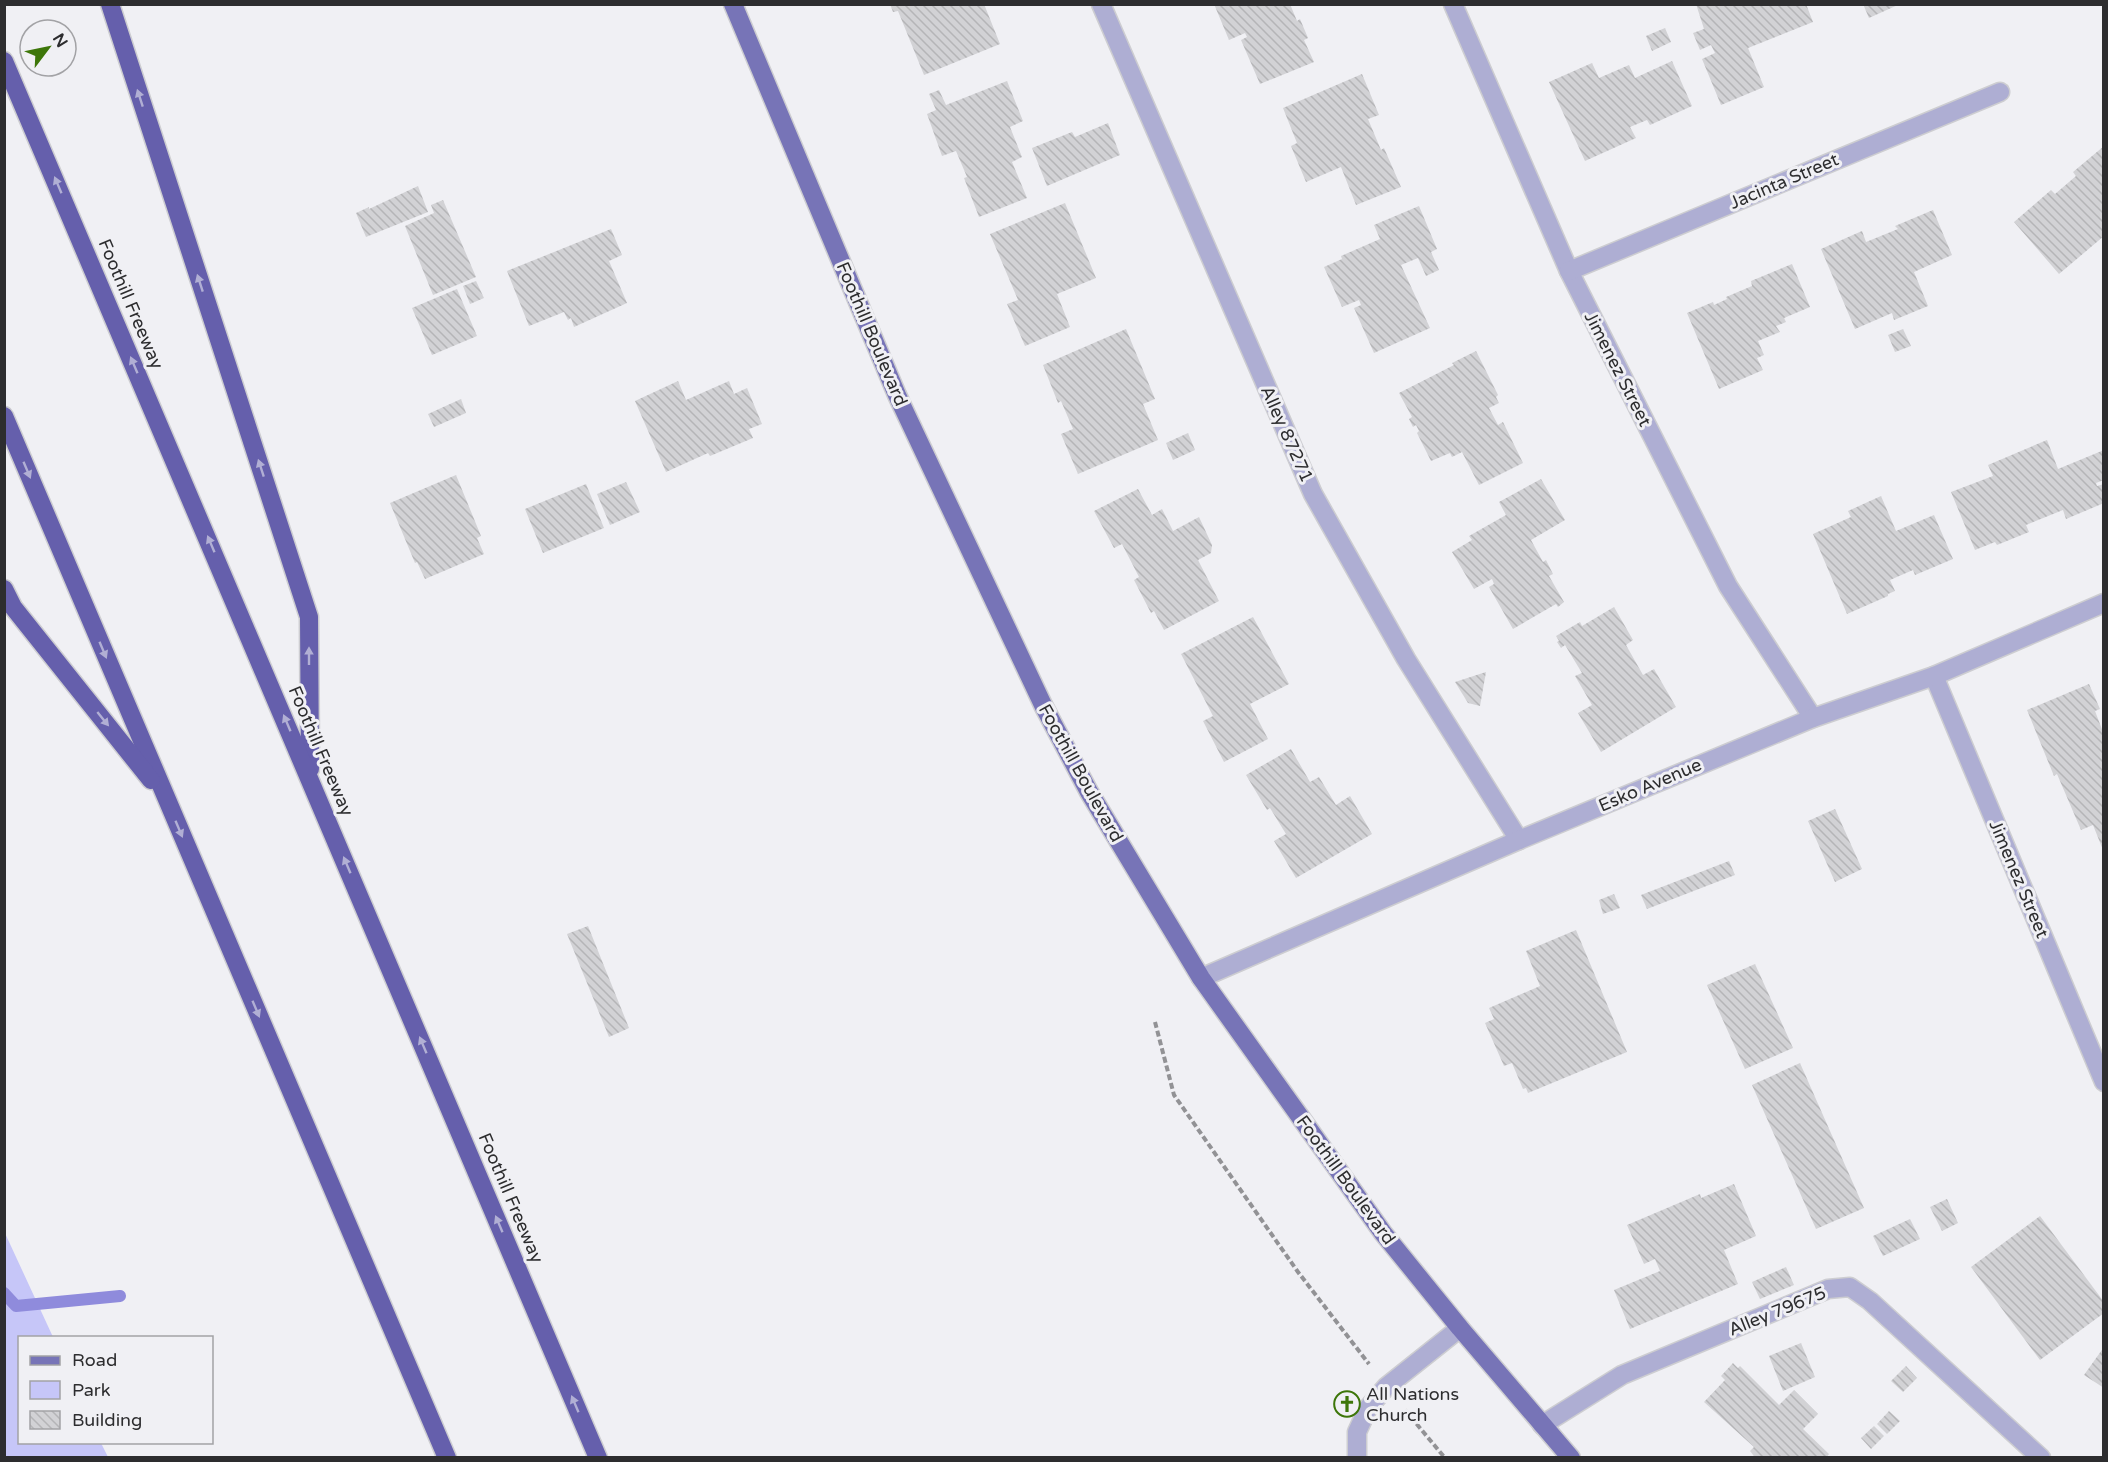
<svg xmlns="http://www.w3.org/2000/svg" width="2108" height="1462" font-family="'Varela Round',sans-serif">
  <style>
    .green { fill: #c6c6f8 }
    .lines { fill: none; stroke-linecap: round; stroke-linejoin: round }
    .stream { stroke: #8f8bdc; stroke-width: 12 }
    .building { fill: url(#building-back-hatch) }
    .minor-casing { stroke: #cdcdd1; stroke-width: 21 }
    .major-casing { stroke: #cdcdd1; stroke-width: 21 }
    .highway-casing { stroke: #cdcdd1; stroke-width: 21 }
    .path { stroke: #929295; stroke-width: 4; stroke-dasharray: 6 3; stroke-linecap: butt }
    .minor { stroke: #aeaed3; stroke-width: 18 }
    .major { stroke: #7774b7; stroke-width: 18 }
    .highway { stroke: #655fac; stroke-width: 18 }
    .oneway { fill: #b1afd4 }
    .labels { text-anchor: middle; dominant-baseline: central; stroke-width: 6; stroke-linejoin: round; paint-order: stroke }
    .street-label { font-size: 18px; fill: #2d2d2f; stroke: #f0f0f4 }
    .poi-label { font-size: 18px; fill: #2d2d2f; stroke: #f0f0f4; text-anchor: start }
  </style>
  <defs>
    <pattern id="building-back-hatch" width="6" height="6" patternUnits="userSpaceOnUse" patternTransform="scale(1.5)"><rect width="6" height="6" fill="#d2d2d5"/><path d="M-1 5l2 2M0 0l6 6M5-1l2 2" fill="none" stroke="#b5b5b7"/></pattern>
  </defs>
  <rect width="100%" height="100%" fill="#f0f0f4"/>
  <!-- green -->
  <path class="green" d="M4 1231 53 1337 20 1338V1442L101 1443 108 1457H5Z"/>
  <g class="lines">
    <!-- stream -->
    <path class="stream" d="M4 1293 16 1306 120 1296"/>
  </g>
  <!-- building -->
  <g class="building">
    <path d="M890 4H984L1000 44 924 75 898 11 893 12Z"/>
    <path d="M1214 4H1290L1297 21 1300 19 1308 38 1304 40 1314 62 1260 84 1241 40 1247 37 1245 33 1229 40Z"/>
    <path d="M1696 4H1806L1813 22 1748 48 1764 87 1721 105 1702 59 1715 53 1711 45 1700 50 1693 33 1704 29Z"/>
    <path d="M1863 4H1900L1869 18Z"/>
    <path d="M1665 28 1671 42 1652 51 1646 36Z"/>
    <path d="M1672 61 1692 106 1650 125 1647 120 1630 127 1636 138 1585 161 1549 82 1592 63 1599 78 1629 65 1635 78Z"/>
    <path d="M1362 74 1379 115 1368 119 1381 150 1384 148 1401 187 1356 205 1341 167 1306 182 1291 146 1297 143 1283 108Z"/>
    <path d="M1007 81 1023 121 1010 127 1022 157 1012 162 1027 198 979 217 964 178 967 177 956 151 942 156 927 114 936 110 929 94 939 90 946 105Z"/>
    <path d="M1108 123 1120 155 1047 186 1032 148 1072 132 1075 137Z"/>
    <path d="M2104 146V236L2059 274 2014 222 2051 190 2055 194 2076 176 2073 172Z"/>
    <path d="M418 186 428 212 366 237 356 213 369 207V209Z"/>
    <path d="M443 200 476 277 433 295 405 226 434 213 431 205Z"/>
    <path d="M1065 203 1096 278 1057 294 1070 327 1025 346 1007 304 1018 300 990 234Z"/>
    <path d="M1419 206 1437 249 1431 252 1439 270 1426 276 1418 258 1401 265 1430 328 1374 353 1354 308 1361 305 1359 300 1342 307 1324 267 1342 259 1341 256 1380 239 1374 225Z"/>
    <path d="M1933 210 1952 255 1914 272 1928 306 1894 320 1892 313 1855 329 1821 249 1862 231 1866 242 1898 229 1895 226Z"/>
    <path d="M611 229 622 255 609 261 627 303 574 327 571 318 568 320 564 312 529 326 507 271Z"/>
    <path d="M1792 264 1810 307 1784 318 1786 322 1776 326 1780 332 1758 341 1764 355 1757 358 1763 370 1719 389 1687 313 1713 302 1714 305 1727 299 1726 297 1752 286 1751 281Z"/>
    <path d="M476 281 484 298 470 304 463 286Z"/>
    <path d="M457 289 477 336 432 355 412 308Z"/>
    <path d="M1126 329 1155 399 1143 404 1158 440 1078 474 1061 434 1073 429 1061 401 1058 403 1043 365Z"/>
    <path d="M1903 329 1911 346 1895 352 1888 335Z"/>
    <path d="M1476 351 1498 395 1496 397 1499 403 1489 408 1498 425 1503 422 1523 463 1479 485 1462 452 1452 457 1450 453 1431 461 1417 433 1419 431 1416 425 1413 427 1409 419 1412 417 1399 393 1454 365 1452 363Z"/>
    <path d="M678 381 686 400 729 381 734 394 747 388 762 424 749 429 753 438 710 456 708 453 666 472 635 401Z"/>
    <path d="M461 399 466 413 434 427 428 414Z"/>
    <path d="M1188 433 1195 450 1173 460 1166 443Z"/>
    <path d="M2047 440 2058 469 2104 450V480L2096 483 2097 486 2104 484V503L2066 519 2063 510 2026 525 2029 532 1997 545 1995 542 1975 550 1951 492 1993 476 1988 465Z"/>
    <path d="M456 475 481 536 477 538 484 554 425 579 417 562 415 563 390 503Z"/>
    <path d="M1541 479 1565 520 1531 540 1543 562 1546 560 1553 574 1549 576 1564 602 1558 607 1556 604 1513 629 1489 587 1494 584 1492 579 1474 589 1452 552 1472 540 1469 536 1506 515 1499 502Z"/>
    <path d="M626 482 640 512 610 525 597 494Z"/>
    <path d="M586 484 604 528 543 553 525 509Z"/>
    <path d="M1138 489 1152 515 1162 509 1173 531 1199 517 1212 545 1211 553 1198 560 1219 601 1164 630 1154 611 1151 613 1134 580 1139 577 1122 544 1114 548 1094 511Z"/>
    <path d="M1881 496 1896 531 1934 515 1953 559 1915 575 1913 570 1890 580 1895 591 1888 594V596L1847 614 1813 534 1851 517 1848 511Z"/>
    <path d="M1614 607 1633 640 1626 645 1643 675 1654 669 1676 707 1601 752 1578 713 1592 705 1575 676 1582 673 1565 645 1561 648 1557 642 1559 641 1556 636 1580 622 1582 626Z"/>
    <path d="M1253 617 1289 684 1250 704 1268 739 1224 762 1203 721 1213 716 1181 654Z"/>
    <path d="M1486 672 1480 706 1468 703 1455 682Z"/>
    <path d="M2089 684 2100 709 2095 711 2103 732V850L2093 825 2081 830 2057 774 2054 776 2027 710Z"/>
    <path d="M1291 749 1310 782 1319 777 1336 805 1350 796 1372 834 1296 878 1274 841 1286 834 1270 808 1267 810 1246 775Z"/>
    <path d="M1835 809 1862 869 1835 882 1808 821Z"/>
    <path d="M1729 861 1735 875 1647 909 1641 895Z"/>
    <path d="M1614 894 1620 908 1603 914 1599 900Z"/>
    <path d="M588 926 629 1028 609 1037 567 934Z"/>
    <path d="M1576 930 1627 1052 1528 1093 1526 1088 1523 1089 1512 1063 1504 1066 1485 1023 1494 1019 1489 1008 1540 986 1526 951Z"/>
    <path d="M1755 964 1793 1048 1745 1069 1707 985Z"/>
    <path d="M1800 1063 1864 1208 1816 1229 1752 1085Z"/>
    <path d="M1734 1184 1756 1236 1724 1250 1738 1284 1630 1329 1614 1290 1660 1271 1655 1259 1644 1264 1627 1225 1700 1194 1701 1198Z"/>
    <path d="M1947 1199 1958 1223 1942 1231 1930 1207Z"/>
    <path d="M2040 1216 2104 1302V1313L2040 1360 1971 1267Z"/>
    <path d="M1910 1219 1920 1239 1883 1256 1873 1236Z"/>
    <path d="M1786 1267 1794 1285 1760 1299 1752 1282Z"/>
    <path d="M1801 1343 1815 1377 1783 1391 1769 1356Z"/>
    <path d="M2104 1347V1388L2084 1375Z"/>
    <path d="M1733 1363 1738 1368 1740 1366 1779 1405 1794 1390 1818 1414 1803 1429 1829 1454 1826 1458H1753L1754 1456 1750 1451 1754 1447 1704 1402 1725 1380 1721 1376Z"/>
    <path d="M1906 1366 1917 1378 1903 1392 1891 1381Z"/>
    <path d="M1889 1411 1900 1421 1887 1434 1877 1424Z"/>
    <path d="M1874 1426 1884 1436 1871 1449 1861 1438Z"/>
  </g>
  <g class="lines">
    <!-- minor casing -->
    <g class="minor-casing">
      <g id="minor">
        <path d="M1101 4 1313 494 1406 659 1519 840"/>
        <path d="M1453 4 1569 271 1728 586 1813 718"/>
        <path d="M1569 271 2000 92"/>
        <path d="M1934 676 2104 1082"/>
        <path d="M1201 978 1519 840 1813 718 1934 676 2104 603"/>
        <path d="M1542 1425 1622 1375 1828 1289 1850 1287 1870 1301 2041 1458"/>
        <path d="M1357 1458V1432L1368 1408 1386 1387 1460 1328"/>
      </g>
    </g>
    <!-- major casing -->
    <g class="major-casing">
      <path id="major" d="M733 4 897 395 1043 705 1089 792 1201 978 1383 1233 1460 1328 1571 1458"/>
    </g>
    <!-- highway casing -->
    <g class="highway-casing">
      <g id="highway">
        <path d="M110 4 309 617 310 769"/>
        <path d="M4 61 598 1458"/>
        <path d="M4 416 447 1458"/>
        <path d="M4 589 13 607 151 780"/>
      </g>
    </g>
    <!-- path -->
    <g class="path">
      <path d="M1155 1022 1174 1095 1298 1272 1369 1364"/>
      <path d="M1405 1410 1445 1458"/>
    </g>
    <!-- minor -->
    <use href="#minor" class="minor"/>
    <!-- major -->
    <use href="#major" class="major"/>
    <!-- highway -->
    <use href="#highway" class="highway"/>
  </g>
  <!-- one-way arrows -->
  <defs><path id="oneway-solid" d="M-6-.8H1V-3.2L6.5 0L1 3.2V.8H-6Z" transform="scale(1.5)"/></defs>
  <g class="oneway">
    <use href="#oneway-solid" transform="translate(140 98) rotate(-108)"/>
    <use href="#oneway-solid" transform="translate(58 185) rotate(-113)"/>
    <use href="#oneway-solid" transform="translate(200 283) rotate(-108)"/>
    <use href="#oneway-solid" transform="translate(134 365) rotate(-113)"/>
    <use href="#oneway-solid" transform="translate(261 468) rotate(-108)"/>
    <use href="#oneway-solid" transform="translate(27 470) rotate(67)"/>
    <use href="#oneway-solid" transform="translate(211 544) rotate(-113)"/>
    <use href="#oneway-solid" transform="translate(103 650) rotate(67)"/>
    <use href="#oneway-solid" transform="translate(309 656) rotate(-90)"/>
    <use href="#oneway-solid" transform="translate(103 719) rotate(51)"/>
    <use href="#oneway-solid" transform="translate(287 723) rotate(-113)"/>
    <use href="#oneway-solid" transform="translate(179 829) rotate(67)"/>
    <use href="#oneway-solid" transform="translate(347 865) rotate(-113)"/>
    <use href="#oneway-solid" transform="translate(256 1009) rotate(67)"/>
    <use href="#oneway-solid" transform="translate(423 1045) rotate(-113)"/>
    <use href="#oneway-solid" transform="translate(499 1224) rotate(-113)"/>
    <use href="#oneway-solid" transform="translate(575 1404) rotate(-113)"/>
  </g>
  <!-- icons -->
  <defs>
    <g id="church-ring" transform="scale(1.35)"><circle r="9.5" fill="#f0f0f4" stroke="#3d7609" stroke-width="1.5"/><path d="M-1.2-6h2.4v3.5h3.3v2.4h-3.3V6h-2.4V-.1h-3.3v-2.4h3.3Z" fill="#3d7609"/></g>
  </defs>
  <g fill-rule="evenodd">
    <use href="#church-ring" x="1347" y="1404"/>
  </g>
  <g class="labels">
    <!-- street labels -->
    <g class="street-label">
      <text transform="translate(1784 181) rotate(-23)">Jacinta Street</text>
      <text transform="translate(131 304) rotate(67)">Foothill Freeway</text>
      <text transform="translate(872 334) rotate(67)">Foothill Boulevard</text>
      <text transform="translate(1618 369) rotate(63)">Jimenez Street</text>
      <text transform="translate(1287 434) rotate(66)">Alley 87271</text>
      <text transform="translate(321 751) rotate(67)">Foothill Freeway</text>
      <text transform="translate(1081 773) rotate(61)">Foothill Boulevard</text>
      <text transform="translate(1650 785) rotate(-23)">Esko Avenue</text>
      <text transform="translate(2019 879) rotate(67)">Jimenez Street</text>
      <text transform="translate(1346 1180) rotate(54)">Foothill Boulevard</text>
      <text transform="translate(511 1198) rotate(67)">Foothill Freeway</text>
      <text transform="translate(1777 1311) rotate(-22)">Alley 79675</text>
    </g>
    <!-- poi labels -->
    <g class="poi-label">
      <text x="1366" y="1394">All Nations<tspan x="1366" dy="21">Church</tspan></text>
    </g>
  </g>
  <!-- border -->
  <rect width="2108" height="1462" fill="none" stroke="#2d2d2f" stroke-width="12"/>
  <!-- legend -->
  <rect x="18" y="1336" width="195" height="108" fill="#f0f0f4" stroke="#a2a2a5" stroke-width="1.5"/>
  <rect x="30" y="1356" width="30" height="9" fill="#7774b7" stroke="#a2a2a5" stroke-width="1.5"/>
  <text x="72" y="1366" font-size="18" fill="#2d2d2f">Road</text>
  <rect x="30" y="1381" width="30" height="18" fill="#c6c6f8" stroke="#a2a2a5" stroke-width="1.5"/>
  <text x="72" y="1396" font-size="18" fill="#2d2d2f">Park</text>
  <rect x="30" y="1411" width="30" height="18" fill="url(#building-back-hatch)" stroke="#a2a2a5" stroke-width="1.5"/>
  <text x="72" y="1426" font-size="18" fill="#2d2d2f">Building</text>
  <!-- north arrow -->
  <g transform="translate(48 48) rotate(58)"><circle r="28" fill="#f0f0f4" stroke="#a2a2a5" stroke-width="1.5"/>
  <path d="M0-4.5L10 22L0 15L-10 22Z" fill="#3d7609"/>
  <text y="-9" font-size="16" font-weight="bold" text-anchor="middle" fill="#2d2d2f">N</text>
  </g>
</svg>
